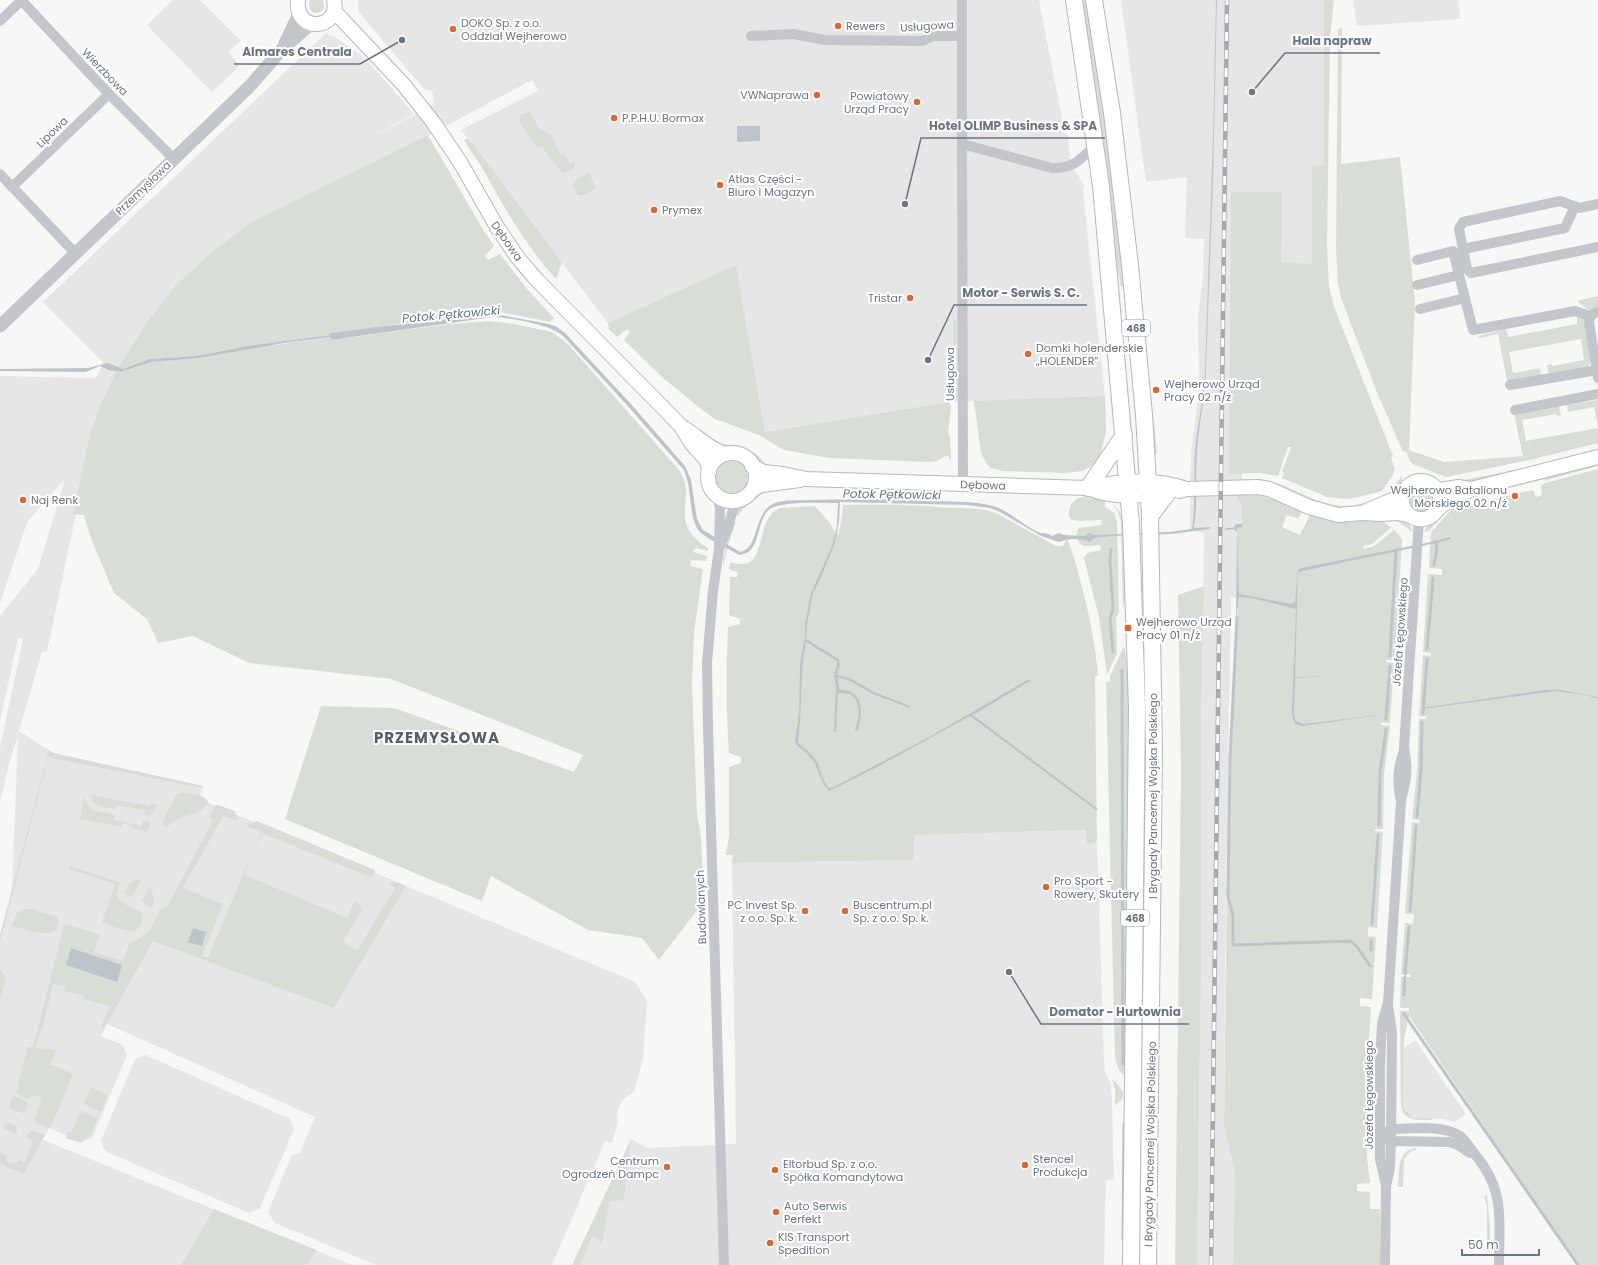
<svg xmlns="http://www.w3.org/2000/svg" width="1598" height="1265" font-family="Poppins,sans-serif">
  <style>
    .built { fill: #e5e6e5 }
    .green { fill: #d8ded6 }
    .water { fill: #bdc5ca }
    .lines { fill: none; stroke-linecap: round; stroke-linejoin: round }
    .stream { stroke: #bdc5ca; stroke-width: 3 }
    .secondary-casing { stroke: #b6babe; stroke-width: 16 }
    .primary-casing { stroke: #b5b8bc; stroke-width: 18 }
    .minor { stroke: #c3c6ca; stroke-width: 10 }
    .tertiary { stroke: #c3c6ca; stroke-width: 13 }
    .secondary { stroke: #fff; stroke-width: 14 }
    .primary { stroke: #fff; stroke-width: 16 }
    .rail-casing { stroke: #a5a9ae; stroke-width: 4.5 }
    .rail { stroke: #fff; stroke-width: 3; stroke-dasharray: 9; stroke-linecap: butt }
    .poi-dot { fill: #d46a38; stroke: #fff; stroke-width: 1.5 }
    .labels { text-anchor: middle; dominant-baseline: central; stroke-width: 4; stroke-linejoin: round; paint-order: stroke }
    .shield { fill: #fff; stroke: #969ea8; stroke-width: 1 }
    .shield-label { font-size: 10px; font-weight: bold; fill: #697583 }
    .poi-label { font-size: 11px; fill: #697583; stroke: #fff; text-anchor: start }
    .street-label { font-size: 11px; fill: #697583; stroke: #fff }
    .water-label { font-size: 12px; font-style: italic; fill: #65757f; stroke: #fff }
    .district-label { font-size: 15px; font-weight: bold; letter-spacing: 1px; fill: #565f69; stroke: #fff }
    .leader { fill: none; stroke: #697583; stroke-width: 1.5 }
    .callout-dot { fill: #697583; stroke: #fff; stroke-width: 1.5 }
    .callout-label { font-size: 12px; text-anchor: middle; font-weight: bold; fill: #697583; stroke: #fff; stroke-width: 4; stroke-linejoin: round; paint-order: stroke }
  </style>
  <rect width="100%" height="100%" fill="#f7f7f5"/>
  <!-- built -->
  <g class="built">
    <path d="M173 0H200L241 41 228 52 240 66 212 92 147 25Z"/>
    <path d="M360 0H1039L1065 134 1068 136 1070 162 1084 185 1083 191 1105 397 950 402 765 432 736 266 608 323 461 130 538 91 532 80 423 138 121 373 84 475 47 651 42 652 19 731 53 753 203 786 199 799 635 982 647 1001 643 1058 634 1092 622 1100 617 1111 618 1123 612 1143 605 1141 552 1265H376L275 1223 268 1212 292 1155 300 1153 315 1117 107 1024 101 1036 123 1045 127 1055 92 1138 82 1142 49 1128 43 1140 352 1265H0V935L12 890 18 736 11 757 0 802V748L23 639 18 638 0 720V616L38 569 65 479 27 522 0 603V376L89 378 97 377 103 362 43 302 326 33 335 37 366 59 414 114 336 156 435 104 433 100 434 98 431 90 424 89 358 11V2Z"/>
    <path d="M1121 0H1324V166H1312V264L1281 262 1242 445V600L1231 596 1225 961 1224 1125 1235 1174 1233 1265H1197L1201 971V728L1203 662 1204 533 1190 530V498L1191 454 1199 390 1198 317 1203 276 1204 239 1185 238 1187 177 1146 182Z"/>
    <path d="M1353 0H1458L1460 19 1357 26Z"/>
    <path d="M1086 830 1096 842 1097 840 1104 1063 1105 1072 1110 1083 1112 1098 1114 1180H1106L1104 1265H580L593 1236 602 1242 610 1200H624L631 1139 647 1148 736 1144 732 863 913 860V835Z"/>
    <path d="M1415 1040 1466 1114 1455 1122 1443 1119 1413 1118 1403 1109 1404 1049Z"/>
    <path d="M146 1055 290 1119 294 1129 260 1208 249 1213 105 1151 101 1141 135 1059Z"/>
  </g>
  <!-- green -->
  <g class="green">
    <path d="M310 0H323L324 8C321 13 317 14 312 12L309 6Z"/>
    <path d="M1080 0H1088L1105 115 1126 286 1121 287 1114 250Z"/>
    <path d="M1324 0H1334L1330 38 1327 246 1329 287 1335 309 1393 456 1391 458 1395 469 1393 475 1382 491 1359 497 1346 499 1327 497 1282 478 1284 472H1282L1291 447H1288L1278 476 1260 473 1229 474 1231 192H1282L1281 262 1312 264V166L1324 165Z"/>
    <path d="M1342 27 1341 164 1400 157 1415 301 1409 450 1444 462 1523 456 1514 414 1559 406 1561 415 1557 416 1556 414 1522 420 1526 441 1598 428V443L1530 460 1446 477 1413 464 1410 461 1406 451 1403 452 1376 390 1341 298 1338 283 1336 249 1338 30Z"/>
    <path d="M529 112 533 117 538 127 551 135 561 156 564 154 570 164 573 162 575 164C573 169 566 173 562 173L541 146 538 148 519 122 520 115Z"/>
    <path d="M428 135 482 228 494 246 485 256 488 260 500 254 527 289 554 318 550 322 500 312H489L331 333 330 335 247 346 197 356 150 359 122 369 118 368 144 327 176 285 211 253 249 224Z"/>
    <path d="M466 139H469L562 262 556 279C526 246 505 209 484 171 478 160 470 151 464 140Z"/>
    <path d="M589 173 596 188 584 195H578L572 185 578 178Z"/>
    <path d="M736 265 765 432 949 402 951 406 948 434 950 435 951 461 947 455 937 461 928 462 830 458 784 450 759 435 715 419 701 409 662 377 624 340 630 332 627 329 617 337 609 330 608 323Z"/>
    <path d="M1598 296V308L1589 311 1577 301Z"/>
    <path d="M1577 317 1583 318 1584 321 1591 362 1588 367 1549 374 1547 365 1552 364V366L1584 360 1581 339 1509 352 1513 373 1540 368 1541 375 1507 381 1498 334 1479 338V336L1506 329 1508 337 1577 324Z"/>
    <path d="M953 318 957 322V342L953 346Z"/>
    <path d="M490 321 514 324 552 332 568 344 679 470C699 498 665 521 708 548V551L695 548 693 552 707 556 706 561 691 560 690 566 703 569 694 633 692 686 697 814 701 837 704 901 659 960 642 938 588 930 491 876 482 901 285 819 321 706 394 708 574 772 583 755 391 679 249 663 193 636 158 643 147 619 114 593 91 539 84 515 73 514 90 434 102 402 116 372H122L151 362 331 337V340L450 324Z"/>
    <path d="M1105 396 1106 432 1100 457H1099L1093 465 1083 471 1065 473 1003 471 991 468 987 464 981 453 974 401Z"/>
    <path d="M1598 400V427L1594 407 1568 412 1567 405Z"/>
    <path d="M1154 418 1157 454 1153 456 1152 445Z"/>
    <path d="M715 440C722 446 731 444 739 446 749 448 763 458 767 466L757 464 749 456 744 452 736 450H725L712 443Z"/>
    <path d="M1598 449V452L1531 469 1454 485 1453 482 1540 465Z"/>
    <circle cx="732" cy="477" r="16"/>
    <path d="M1598 463V466L1543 481 1547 477Z"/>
    <path d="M1598 469V1265H1578L1409 1016 1404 1039 1403 1108 1413 1118H1432V1120C1419 1120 1402 1122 1401 1104L1400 1011H1409V1008H1400L1401 977H1410V974H1401L1405 923 1413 924 1414 914H1405L1412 822 1419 823 1420 820 1412 819 1417 772 1419 719H1426L1427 716H1419L1423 655 1431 656V653L1423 652 1428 574 1442 575V569L1429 568 1431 532 1453 508 1512 495 1513 498 1519 496 1518 493 1533 490 1536 497 1542 495 1541 486 1545 483Z"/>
    <path d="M1402 476V483L1398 491 1387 495Z"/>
    <path d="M1260 479C1290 483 1314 506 1345 506 1356 506 1367 502 1378 499L1364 505 1339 508 1320 504 1283 488 1236 482V480Z"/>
    <circle cx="1420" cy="501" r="12"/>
    <path d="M756 491 764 492 743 509 738 516 734 515 741 503Z"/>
    <path d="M1236 493C1263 494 1277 500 1301 511V515L1297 518 1287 515 1282 527 1300 535 1310 515 1325 520 1339 522 1382 517 1384 522 1391 528 1372 544 1363 546 1364 549 1374 546 1394 530 1399 535 1402 540 1395 660H1386V662L1394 663 1390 723 1381 722V725L1390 726 1384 775 1383 829H1375V831L1383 832 1377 928 1368 927V936L1376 937 1372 999 1360 998V1006L1371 1007 1368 1054 1367 1157 1370 1183 1357 1184V1191L1370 1192V1209H1380V1265H1233L1235 1174 1224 1125 1228 784 1231 759 1236 639 1239 592 1237 527H1242V508Z"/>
    <path d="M1083 497 1105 500V507L1114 513 1117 522 1119 613 1116 618 1117 654 1107 675 1099 617 1084 558 1087 553 1101 550 1100 545C1091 545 1080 550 1077 538 1076 533 1077 531 1079 528L1102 525 1101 520 1080 521 1072 520 1069 517C1068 507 1072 499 1083 497Z"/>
    <path d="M1113 504 1120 512 1124 526 1126 594 1123 609 1121 522 1118 512Z"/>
    <path d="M1453 504 1429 531 1424 532 1428 525Z"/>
    <path d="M843 505C874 505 906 504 938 507 957 509 977 506 996 513L1056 546H1063L1066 540H1068C1083 585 1094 629 1098 676H1095L1097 840 1093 843 1087 844 1086 830 914 835 913 860 732 863 733 855H726L729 836V767L741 763V757L729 753C726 711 726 669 728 627L740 624V619L729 615 730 577H737L738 572 731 570 729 568 731 562C771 576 752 516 781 508L815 506 830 523 835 533 838 535C841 525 842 515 843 505Z"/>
    <path d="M1393 518 1407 520 1413 531H1411Z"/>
    <path d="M733 521 736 522 728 545 723 568V559Z"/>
    <path d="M1204 586 1201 728V971L1197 1265H1175L1181 772 1178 595Z"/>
    <path d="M1124 646 1129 674 1127 1069H1125L1123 1075 1119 1070 1115 1059 1106 682 1110 681V676Z"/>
    <path d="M1141 705H1145L1148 727 1143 1265H1136Z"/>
    <path d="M49 750 53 753 203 786 202 788 48 757 0 942V935Z"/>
    <path d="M182 792C190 794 204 794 208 802 200 816 191 813 179 819 174 822 170 825 165 828L163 823 164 818 177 794Z"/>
    <path d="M91 795 150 806 151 803 155 804 157 806 152 814 149 816 144 815 145 810 117 805 116 809 99 806 93 802Z"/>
    <path d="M84 796 87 804 92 810 115 815 114 820 142 826 143 821 150 822 151 825 147 832 131 828 132 825 123 823 122 827 80 819Z"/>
    <path d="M216 805H218L235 811 237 821 223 816 183 888 223 904 202 956 208 958 249 860 245 875 347 918 354 902 360 905 362 910 343 942 357 951 395 888 389 883 395 882 406 886 334 1008 153 941 104 1029 101 1027 110 1006 83 999 84 995 64 991 65 986 53 984 43 1026 35 1048 50 1049 56 1051 50 1064 73 1074 52 1124 48 1128 36 1123 35 1119 42 1098 33 1095 28 1099 16 1093 28 1046 33 1048 64 925 66 924 100 935 94 952 123 961 130 942C148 940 153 923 161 909L167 907 213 820 209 817Z"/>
    <path d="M257 821 375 870V873L370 877 262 833 254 852 261 832 246 826Z"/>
    <path d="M70 866 120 883C111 903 128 904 141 912 143 917 143 920 141 925 133 938 113 926 102 922L115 884 69 869Z"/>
    <path d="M135 880H141L133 895 128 896 125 894C125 887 130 883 135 880Z"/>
    <path d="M150 885 154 899 153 907H149L145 905 142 900Z"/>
    <path d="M27 909H33L58 917C62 945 26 929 12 926L17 913Z"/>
    <path d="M1 970 6 979 0 1000V972Z"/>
    <path d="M1112 1079C1120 1087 1131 1096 1115 1105V1090Z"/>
    <path d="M91 1087 107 1094V1099L101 1112 83 1104Z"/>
    <path d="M14 1096 27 1102 28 1104 25 1112 22 1113 11 1109 10 1107 12 1097Z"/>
    <path d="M81 1111 98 1118 91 1134 81 1143 66 1138 68 1131 71 1132Z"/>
    <path d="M10 1123 16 1127 17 1134 3 1128 6 1124Z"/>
    <path d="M34 1131 45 1135 24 1174 0 1164V1152L8 1156 6 1161 15 1164 18 1160 25 1162 33 1141 26 1137 30 1132Z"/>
    <path d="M631 1139 624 1200 610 1201 602 1243 593 1236 580 1265H572Z"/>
    <path d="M1416 1148V1150H1412L1404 1159 1403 1187H1398C1399 1172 1397 1150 1416 1148Z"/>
    <path d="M1487 1195 1490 1226V1252H1487V1205L1484 1196Z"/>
    <path d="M214 1209 317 1250 306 1265H181Z"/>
  </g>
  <!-- water -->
  <g class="water">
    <path d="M1216 0H1217L1213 181 1206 369C1205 397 1199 424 1197 452 1195 477 1198 503 1194 528L1210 527 1209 529 1172 534 1112 536 1094 538 1090 542C1081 538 1068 538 1059 542L1041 536 1000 512 990 508 967 505 924 504 840 502 839 522 834 546 817 586 813 592 807 625 806 639 839 659 840 665 837 675 850 678 874 692 910 706V708L873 694 850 681 838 677 839 689C866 692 862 710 858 731L855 730C859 719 862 702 850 694L838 693 836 732H834L836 689 834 674 837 666V661L806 642C799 675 803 708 798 741V743C805 749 813 754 817 762 821 771 822 781 829 788H832L931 736 1029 679 1030 681 973 715 1098 809 1096 810 970 716 881 765 829 791 823 783 815 764 807 753 797 746 795 741 799 713 800 665 805 637V624L811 593 832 546 837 526 838 503C824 503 781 501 770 509 755 520 762 554 739 555 728 548 708 540 699 531 688 518 693 486 683 469L627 405 563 336C550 324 511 318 493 317L331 340V337L284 343 198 358 151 362 121 372 109 370 100 366 86 372 0 371V369L88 368 108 363 123 369 150 359 197 356 247 346 330 335V333L376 327 495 314 549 324 557 327 565 333 630 403 685 466 691 480 697 519 703 530 740 552C760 549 753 511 775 503 786 499 800 501 812 500 853 499 894 499 936 501 955 502 975 501 993 506 1010 511 1022 525 1038 532 1043 534 1047 532 1052 536L1059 533 1064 535 1084 536 1090 533 1094 535 1168 532 1192 529C1196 502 1193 475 1195 449 1198 422 1204 396 1205 369L1213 138Z"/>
    <path d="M737 126H760V141L737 142Z"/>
    <path d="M1236 524H1242V527L1237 528 1239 594 1291 604 1295 602 1298 570 1301 568 1436 541 1450 537 1451 539 1436 543 1302 571 1298 573 1295 677 1330 676 1295 678 1294 715 1296 721 1303 724 1388 714 1302 726 1295 724 1292 716V708L1296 609 1252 598 1239 597 1236 621 1237 532 1234 529 1225 530 1226 528H1233Z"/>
    <path d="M1545 690H1562L1598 697V699L1586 695 1555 691 1422 709V708Z"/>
    <path d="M193 928 206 932 202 946 188 942Z"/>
    <path d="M71 948 122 965 117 982 66 965Z"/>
  </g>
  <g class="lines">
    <!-- stream -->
    <g class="stream">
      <path d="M1111 549 1110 561 1113 610 1110 618 1113 652"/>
      <path d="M1434 565 1437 548 1436 542H1437"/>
      <path d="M1237 617 1230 759 1228 896 1233 916V945L1351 941 1357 947 1370 966"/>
      <path d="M1427 649 1433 578"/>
      <path d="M1390 656 1396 550"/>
      <path d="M1122 670 1123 1064"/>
      <path d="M1423 713 1427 659"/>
      <path d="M1386 719 1390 666"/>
      <path d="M1417 817 1421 770 1422 722"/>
      <path d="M1379 825 1380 772 1386 729"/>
      <path d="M1410 911 1416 826"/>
      <path d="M1372 924 1378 835"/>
      <path d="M1371 950V940"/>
      <path d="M1405 974 1409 927"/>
      <path d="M1404 995 1405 977"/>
      <path d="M1404 1014 1578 1265"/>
      <path d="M1123 1238 1124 1124"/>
    </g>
    <!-- secondary casing -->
    <g class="secondary-casing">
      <g id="secondary">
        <path d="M298 0C294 34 341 30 334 0"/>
        <path d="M334 11 403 84 433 122 460 162 497 227 518 258 536 279 680 425C684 431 688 438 692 444 699 453 709 459 709 471"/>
        <path d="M684 428C697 436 712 451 726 454"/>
        <circle cx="732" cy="477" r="24"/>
        <path d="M752 466 763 472 783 474 806 479 1088 488C1121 480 1155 478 1187 489"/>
        <circle cx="1421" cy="500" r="19"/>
        <path d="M1088 488C1113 498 1133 496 1159 494"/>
        <path d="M1436 489 1440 490 1458 487 1471 489"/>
        <path d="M752 490 761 485 800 480"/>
        <path d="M1179 491 1187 489 1257 487 1269 489 1309 507 1338 515 1362 513 1381 514 1398 513 1409 515"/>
        <path d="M1437 510C1446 500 1460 497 1471 489L1598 457"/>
        <path d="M1364 512 1397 498 1405 491"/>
      </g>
    </g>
    <!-- primary casing -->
    <g class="primary-casing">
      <g id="primary">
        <path d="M1074 0 1101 186 1131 524 1137 708 1131 1265"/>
        <path d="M1094 0 1112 113 1130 265 1144 415 1150 516 1154 750 1148 1265"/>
        <path d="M1088 488 1124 435"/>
        <path d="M1150 516 1167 494"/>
      </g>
    </g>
    <!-- minor -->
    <g class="minor">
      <path d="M21 0 109 94 174 159"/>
      <path d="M0 21 21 1"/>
      <path d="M751 36 794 34 825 40 922 41 934 36H961"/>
      <path d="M962 144V0"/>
      <path d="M0 174 75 253"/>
      <path d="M12 187 109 94"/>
      <path d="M1598 204 1579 208 1560 201 1463 222 1459 229 1467 269 1471 273 1598 247"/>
      <path d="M1463 249 1565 228 1575 206"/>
      <path d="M1417 260 1453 251 1473 330 1575 311 1584 314 1590 317"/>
      <path d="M1417 285 1459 275"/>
      <path d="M1420 309 1465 298"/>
      <path d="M1598 312C1592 314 1590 316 1589 322L1598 378"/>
      <path d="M1510 385 1597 370"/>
      <path d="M1515 410 1598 394"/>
      <path d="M963 484 962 144 1052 168C1074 169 1081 159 1095 145"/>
      <path d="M717 495 720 508 719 545"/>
      <path d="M1400 797C1397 778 1398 768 1404 750"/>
      <path d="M1386 1132 1391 1129C1412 1129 1442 1124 1460 1136 1465 1140 1470 1148 1474 1153 1506 1191 1499 1219 1499 1265"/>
      <path d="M1386 1138 1391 1141 1449 1142 1458 1145 1470 1153"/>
      <path d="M1386 1186 1380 1159V1063L1382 1023 1388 1003 1401 801C1407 778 1408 770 1404 747L1419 519"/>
      <path d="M724 1265 708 728 707 663 713 591 719 549 728 527 733 509 739 499"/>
      <path d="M1385 1265 1386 1186 1390 1168 1391 1141 1392 1032 1388 1006"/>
    </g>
    <!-- tertiary -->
    <g class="tertiary">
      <path d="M285 43 299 14"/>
      <path d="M0 326 250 86 283 48 311 24"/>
    </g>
    <!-- secondary -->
    <use href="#secondary" class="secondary"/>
    <!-- primary -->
    <use href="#primary" class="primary"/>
    <!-- rail casing -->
    <g class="rail-casing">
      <path id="rail" d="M1211 1265 1227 0"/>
    </g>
    <!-- rail -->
    <use href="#rail" class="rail"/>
  </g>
  <!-- markers -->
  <g class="poi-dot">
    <circle cx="838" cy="26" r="4"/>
    <circle cx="453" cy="29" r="4"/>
    <circle cx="817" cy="95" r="4"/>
    <circle cx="917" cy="102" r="4"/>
    <circle cx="614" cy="118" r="4"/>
    <circle cx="720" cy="185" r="4"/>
    <circle cx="654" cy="210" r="4"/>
    <circle cx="910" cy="298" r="4"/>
    <circle cx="1028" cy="354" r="4"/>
    <circle cx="1156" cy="390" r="4"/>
    <circle cx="1515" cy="496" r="4"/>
    <circle cx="23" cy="500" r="4"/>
    <rect x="1124" y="624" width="8" height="8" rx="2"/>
    <circle cx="1046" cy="887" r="4"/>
    <circle cx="805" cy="911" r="4"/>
    <circle cx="845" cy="911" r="4"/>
    <circle cx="1025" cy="1165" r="4"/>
    <circle cx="667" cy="1167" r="4"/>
    <circle cx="775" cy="1170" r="4"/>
    <circle cx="776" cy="1212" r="4"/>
    <circle cx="770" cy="1243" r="4"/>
  </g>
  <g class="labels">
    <!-- shield labels -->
    <g class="shield">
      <rect x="1122" y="320" width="28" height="16" rx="3"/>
      <rect x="1121" y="910" width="28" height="16" rx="3"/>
    </g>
    <g class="shield-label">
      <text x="1136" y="328">468</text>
      <text x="1135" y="918">468</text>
    </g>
    <!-- poi labels -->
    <g class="poi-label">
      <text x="461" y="23">DOKO Sp. z o.o.<tspan x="461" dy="13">Oddział Wejherowo</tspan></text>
      <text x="846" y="26">Rewers</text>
      <text x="809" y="95" text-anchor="end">VWNaprawa</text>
      <text x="909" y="96" text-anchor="end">Powiatowy<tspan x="909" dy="13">Urząd Pracy</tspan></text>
      <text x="622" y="118">P.P.H.U. Bormax</text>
      <text x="728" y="179">Atlas Części -<tspan x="728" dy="13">Biuro i Magazyn</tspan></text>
      <text x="662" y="210">Prymex</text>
      <text x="902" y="298" text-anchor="end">Tristar</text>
      <text x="1036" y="348">Domki holenderskie<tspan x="1036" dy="13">„HOLENDER”</tspan></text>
      <text x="1164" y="384">Wejherowo Urząd<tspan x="1164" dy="13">Pracy 02 n/ż</tspan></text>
      <text x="1507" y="490" text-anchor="end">Wejherowo Batalionu<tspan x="1507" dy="13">Morskiego 02 n/ż</tspan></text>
      <text x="31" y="500">Naj Renk</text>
      <text x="1136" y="622">Wejherowo Urząd<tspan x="1136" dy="13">Pracy 01 n/ż</tspan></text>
      <text x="1054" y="881">Pro Sport -<tspan x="1054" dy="13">Rowery, Skutery</tspan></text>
      <text x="797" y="905" text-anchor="end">PC Invest Sp.<tspan x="797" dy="13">z o.o. Sp. k.</tspan></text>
      <text x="853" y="905">Buscentrum.pl<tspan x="853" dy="13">Sp. z o.o. Sp. k.</tspan></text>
      <text x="1033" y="1159">Stencel<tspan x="1033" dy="13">Produkcja</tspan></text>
      <text x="659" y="1161" text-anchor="end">Centrum<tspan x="659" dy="13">Ogrodzeń Dampc</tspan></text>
      <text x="783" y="1164">Eltorbud Sp. z o.o.<tspan x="783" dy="13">Spółka Komandytowa</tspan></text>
      <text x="784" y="1206">Auto Serwis<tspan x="784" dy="13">Perfekt</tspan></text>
      <text x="778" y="1237">KIS Transport<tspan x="778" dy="13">Spedition</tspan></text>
    </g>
    <!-- street labels -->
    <g class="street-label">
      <text transform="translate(927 26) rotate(-4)">Usługowa</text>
      <text transform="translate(105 72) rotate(46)">Wierzbowa</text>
      <text transform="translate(52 132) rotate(-44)">Lipowa</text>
      <text transform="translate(143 188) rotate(-44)">Przemysłowa</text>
      <text transform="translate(507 241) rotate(55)">Dębowa</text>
      <text transform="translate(950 374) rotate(-90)">Usługowa</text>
      <text transform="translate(983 485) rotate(2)">Dębowa</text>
      <text transform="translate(1400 632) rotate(-86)">Józefa Łęgowskiego</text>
      <text transform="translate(1153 796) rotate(-90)">I Brygady Pancernej Wojska Polskiego</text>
      <text transform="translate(701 907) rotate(-92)">Budowlanych</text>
      <text transform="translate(1369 1095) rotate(-90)">Józefa Łęgowskiego</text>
      <text transform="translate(1150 1144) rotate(-89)">I Brygady Pancernej Wojska Polskiego</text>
    </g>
    <!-- water labels -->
    <g class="water-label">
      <text transform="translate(451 314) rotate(-5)">Potok Pętkowicki</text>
      <text transform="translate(892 494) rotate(1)">Potok Pętkowicki</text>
    </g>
    <!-- district labels -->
    <g class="district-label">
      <text x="437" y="737">PRZEMYSŁOWA</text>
    </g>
  </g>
  <!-- callouts -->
  <path class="leader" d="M1252 92L1285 53H1380M402 40L360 64H234M905 204L921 138H1105M928 360L954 305H1087M1009 972L1041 1024H1189"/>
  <g class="callout-dot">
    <circle cx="1252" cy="92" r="4"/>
    <circle cx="402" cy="40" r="4"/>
    <circle cx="905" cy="204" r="4"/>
    <circle cx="928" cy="360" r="4"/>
    <circle cx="1009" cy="972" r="4"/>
  </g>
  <g class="callout-label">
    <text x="1332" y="45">Hala napraw</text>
    <text x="297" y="56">Almares Centrala</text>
    <text x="1013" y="130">Hotel OLIMP Business &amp; SPA</text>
    <text x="1021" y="297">Motor - Serwis S. C.</text>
    <text x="1115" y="1016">Domator - Hurtownia</text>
  </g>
  <!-- scale -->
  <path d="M1462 1249v6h77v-6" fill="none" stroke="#697583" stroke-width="2"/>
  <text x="1468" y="1249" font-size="12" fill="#697583" stroke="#ffffff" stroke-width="3" paint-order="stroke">50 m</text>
</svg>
